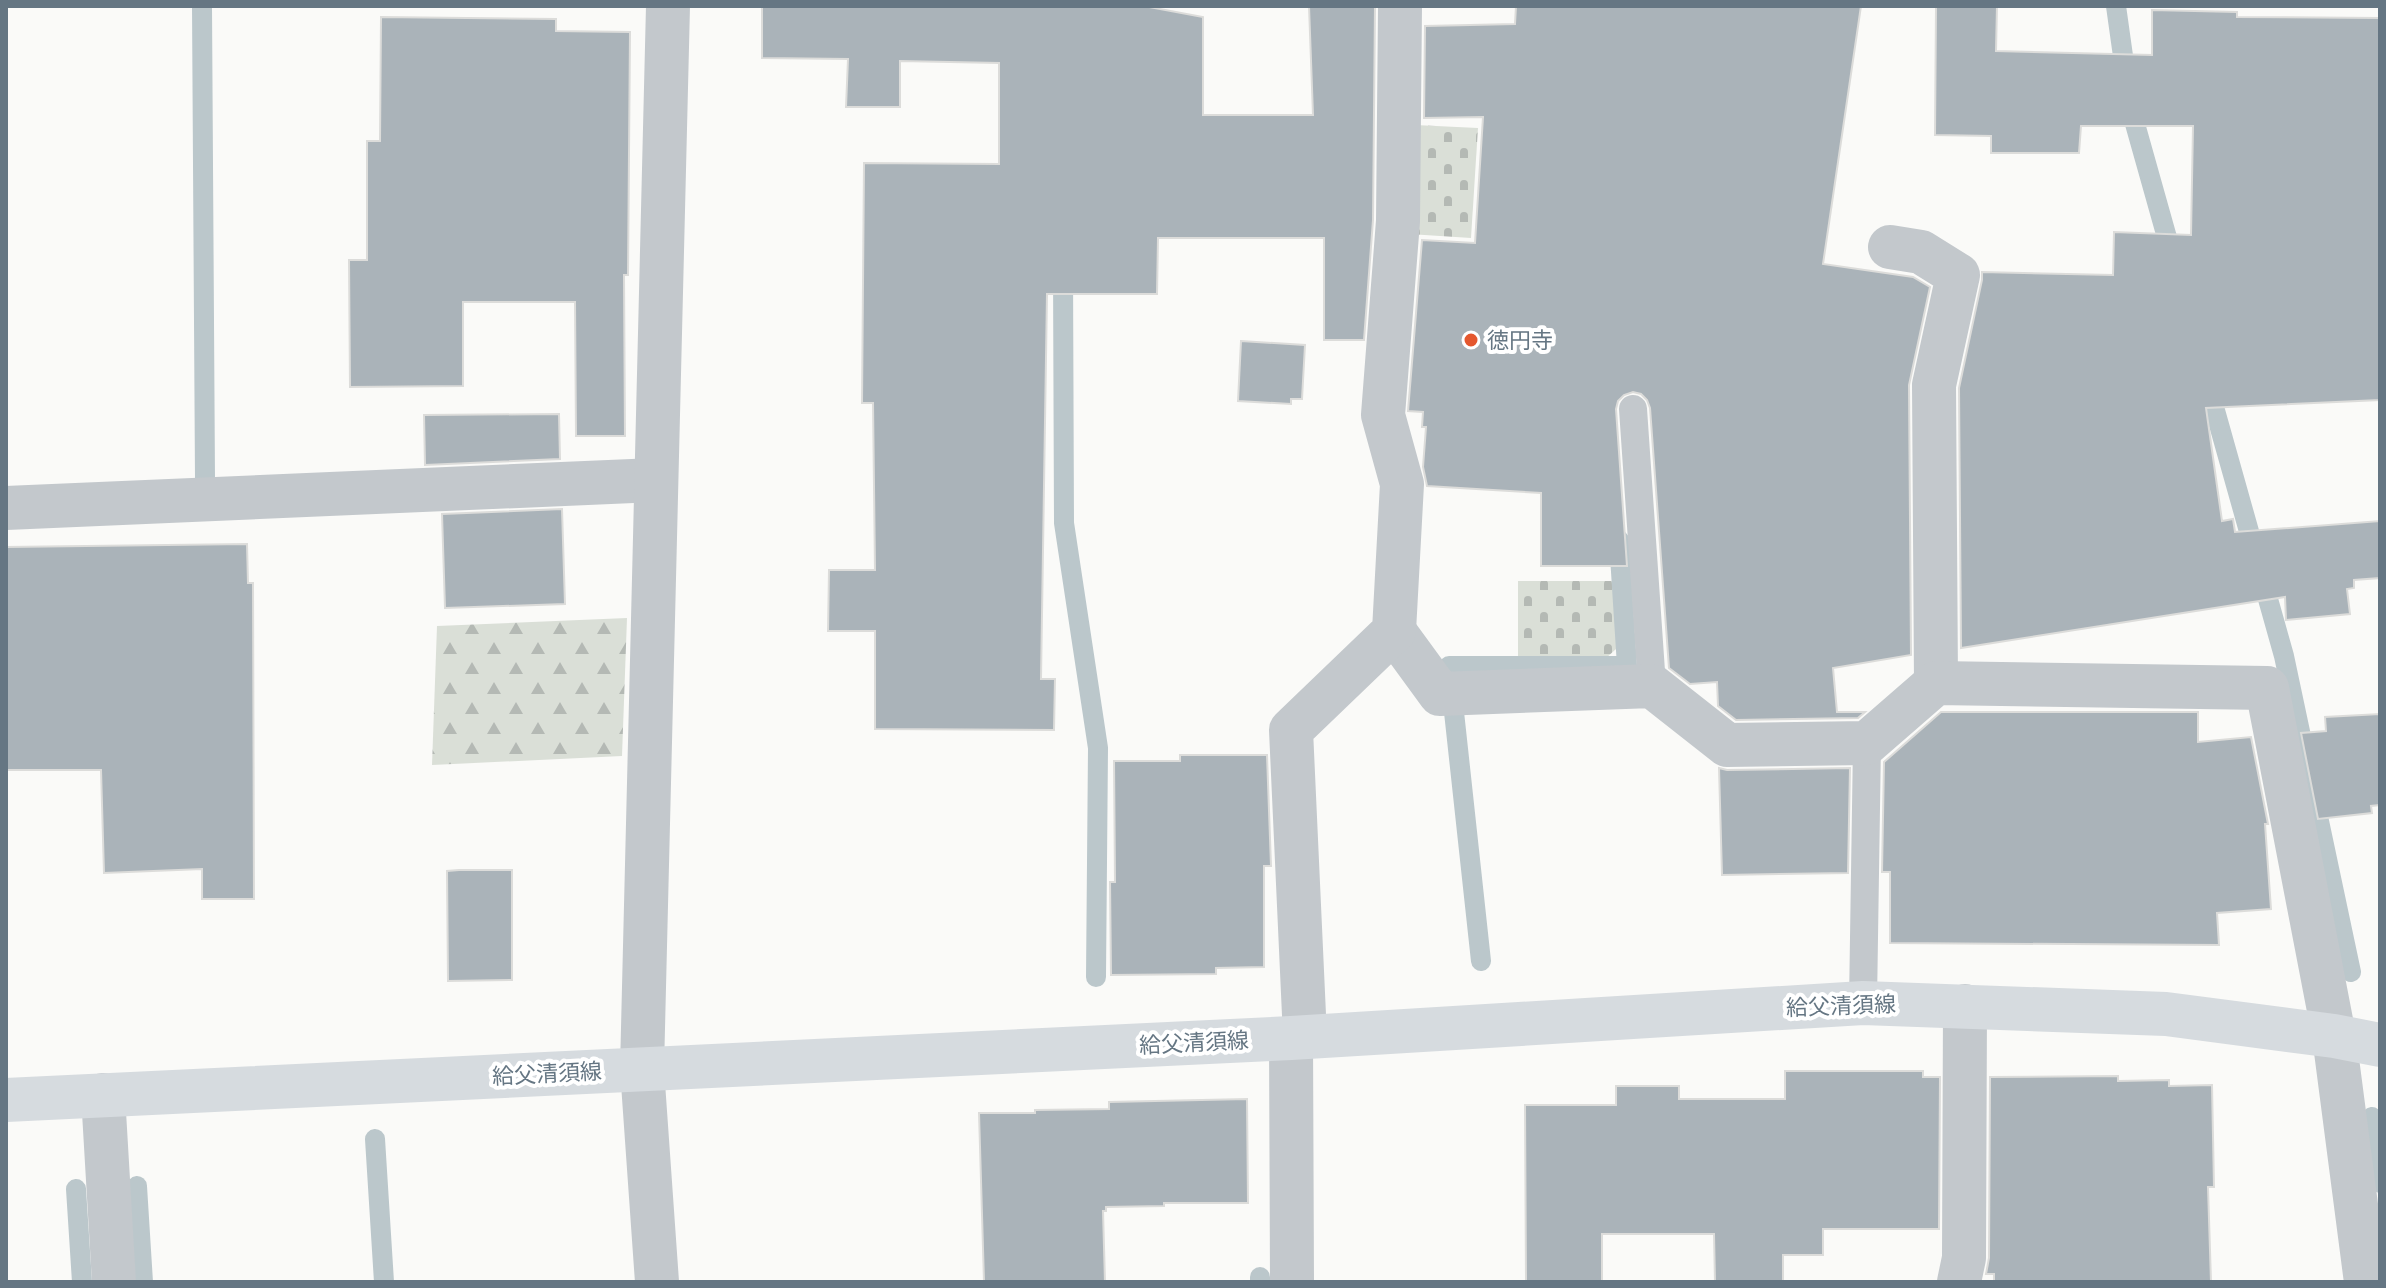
<svg xmlns="http://www.w3.org/2000/svg" width="2386" height="1288" font-family="Roboto,'Noto Sans JP',sans-serif">
  <style>
    .forest { fill: url(#forest-firs) }
    .cemetery { fill: url(#cemetery-stones) }
    .lines { fill: none; stroke-linecap: round; stroke-linejoin: round }
    .stream { stroke: #bbc7cb; stroke-width: 20 }
    .building { fill: #aab3b9; stroke: #dcdcda; stroke-width: 2 }
    .service { stroke: #c3c8cc; stroke-width: 28 }
    .minor { stroke: #c3c8cc; stroke-width: 44 }
    .secondary { stroke: #d6dbdf; stroke-width: 44 }
    .poi-dot { fill: #e4572e; stroke: #fff; stroke-width: 3 }
    .labels { text-anchor: middle; dominant-baseline: central; stroke-width: 8; stroke-linejoin: round; paint-order: stroke }
    .poi-label { font-size: 22px; fill: #657683; stroke: #fff; text-anchor: start }
    .street-label { font-size: 22px; fill: #657683; stroke: #fff }
  </style>
  <defs>
    <pattern id="forest-firs" width="22" height="20" patternUnits="userSpaceOnUse" patternTransform="scale(2)"><rect width="22" height="20" fill="#dadfd7"/><path d="M5 1l3.5 6h-7zM16 11l3.5 6h-7z" fill="#b4b9b4"/></pattern>
    <pattern id="cemetery-stones" width="16" height="16" patternUnits="userSpaceOnUse" patternTransform="scale(2)"><rect width="16" height="16" fill="#dadfd7"/><path d="M2 7V4a2 2 0 0 1 4 0v3zM10 15v-3a2 2 0 0 1 4 0v3z" fill="#b4b9b4"/></pattern>
  </defs>
  <rect width="100%" height="100%" fill="#fafaf8"/>
  <!-- forest -->
  <path class="forest" d="M627 618 622 756 432 765 437 626Z"/>
  <!-- cemetery -->
  <g class="cemetery">
    <path d="M1415 125 1478 128 1471 238 1409 234Z"/>
    <path d="M1518 581H1616V649L1605 659H1518Z"/>
  </g>
  <g class="lines">
    <!-- stream -->
    <g class="stream">
      <path d="M202 6 205 479"/>
      <path d="M2116 6 2130 106 2173 259"/>
      <path d="M1063 268 1064 523 1098 748 1096 977"/>
      <path d="M2207 382 2284 656 2351 972"/>
      <path d="M1449 666H1627L1619 540"/>
      <path d="M1454 712 1481 961"/>
      <path d="M2372 1117 2380 1183"/>
      <path d="M375 1139 384 1282"/>
      <path d="M137 1186 143 1282"/>
      <path d="M76 1189 82 1282"/>
      <path d="M1260 1277V1282"/>
    </g>
  </g>
  <!-- building -->
  <g class="building">
    <path d="M762 6H1144L1203 17V115H1313L1309 6H1375L1373 220 1364 340H1324V238H1158L1157 294H1047L1041 679H1055L1054 730 875 729V631H828L829 570H875L873 403H862L864 163 999 164V63L900 61V107H846L848 59 762 58Z"/>
    <path d="M1516 6H1861L1823 264 1913 277 1930 287 1909 385 1911 655 1833 668 1837 712H1865L1858 718 1736 720 1718 706 1717 682 1690 684 1669 668 1650 408 1647 400 1641 394 1633 392 1624 395 1618 401 1616 409 1627 566H1541V493L1427 486 1423 467 1426 427H1422L1423 412 1408 411 1422 240 1475 243 1483 117 1424 118 1425 26 1515 24Z"/>
    <path d="M1936 6H1997L1996 51 2152 55V10L2237 12V17L2380 18V400L2206 408 2222 521 2233 519 2235 532 2380 521V578L2354 580V588L2347 589 2350 614 2286 620 2285 597 1961 648 1959 388 1982 280V272L2113 275 2114 232 2191 235 2193 126H2081L2079 153H1991V136L1935 135Z"/>
    <path d="M381 17 556 19V31L630 32 628 275H624L625 436H576L575 302H463V386L350 387 349 260H367V141H380Z"/>
    <path d="M1241 341 1305 345 1302 399H1291V404L1238 401Z"/>
    <path d="M559 414 560 459 425 465 424 415Z"/>
    <path d="M562 509 565 604 445 608 442 514Z"/>
    <path d="M247 544 248 583H253L254 899H202V869L104 873 101 770H6V547Z"/>
    <path d="M1941 712H2198V742L2251 737 2268 824H2265L2271 909 2217 913 2219 945 1890 943V872H1882L1884 762Z"/>
    <path d="M2380 714V805L2371 806 2372 813 2318 819 2301 733 2326 731 2325 717Z"/>
    <path d="M1180 755H1267L1271 866H1264V967L1216 968V974L1111 975 1110 882H1115L1114 761H1180Z"/>
    <path d="M1719 768 1727 770 1850 768 1848 873 1722 875Z"/>
    <path d="M459 870H512V980L448 981 447 871Z"/>
    <path d="M1785 1071H1923V1077H1940L1939 1229H1823V1255H1783V1282H1715L1714 1234H1602V1282H1526L1525 1105H1616V1086H1679V1099H1785Z"/>
    <path d="M2118 1076V1081L2169 1080V1086L2212 1085 2214 1187H2208L2211 1282H1994V1274H1986L1989 1258 1990 1077Z"/>
    <path d="M1247 1099 1248 1203H1164V1206L1106 1207V1211H1103L1105 1282H984L979 1113H1035V1110L1109 1109V1102Z"/>
  </g>
  <g class="lines">
    <!-- service -->
    <g class="service">
      <path d="M1633 409 1652 686"/>
      <path d="M1863 1003 1867 743"/>
    </g>
    <!-- minor -->
    <g class="minor">
      <path d="M1890 247 1921 252 1958 275 1934 385 1936 683"/>
      <path d="M6 508 656 480"/>
      <path d="M1394 631 1440 694 1652 686 1727 745 1867 743 1936 683 2267 688 2334 1036 2366 1282"/>
      <path d="M1305 1037 1291 730 1394 631 1402 484 1383 415 1398 221 1400 6"/>
      <path d="M1291 1038 1292 1282"/>
      <path d="M103 1095 114 1282"/>
      <path d="M657 1282 642 1069 668 6"/>
      <path d="M1959 1282 1964 1258 1965 1006"/>
    </g>
    <!-- secondary -->
    <path class="secondary" d="M6 1100 1291 1038 1863 1003 2166 1014 2334 1036 2380 1045"/>
  </g>
  <!-- markers -->
  <circle class="poi-dot" cx="1471" cy="340" r="8"/>
  <g class="labels">
    <!-- poi labels -->
    <g class="poi-label">
      <text x="1487" y="340">徳円寺</text>
    </g>
    <!-- street labels -->
    <g class="street-label">
      <text transform="translate(1841 1006) rotate(-2)">給父清須線</text>
      <text transform="translate(1194 1043) rotate(-3)">給父清須線</text>
      <text transform="translate(547 1074) rotate(-3)">給父清須線</text>
    </g>
  </g>
  <!-- border -->
  <rect width="2386" height="1288" fill="none" stroke="#657683" stroke-width="16"/>
</svg>
